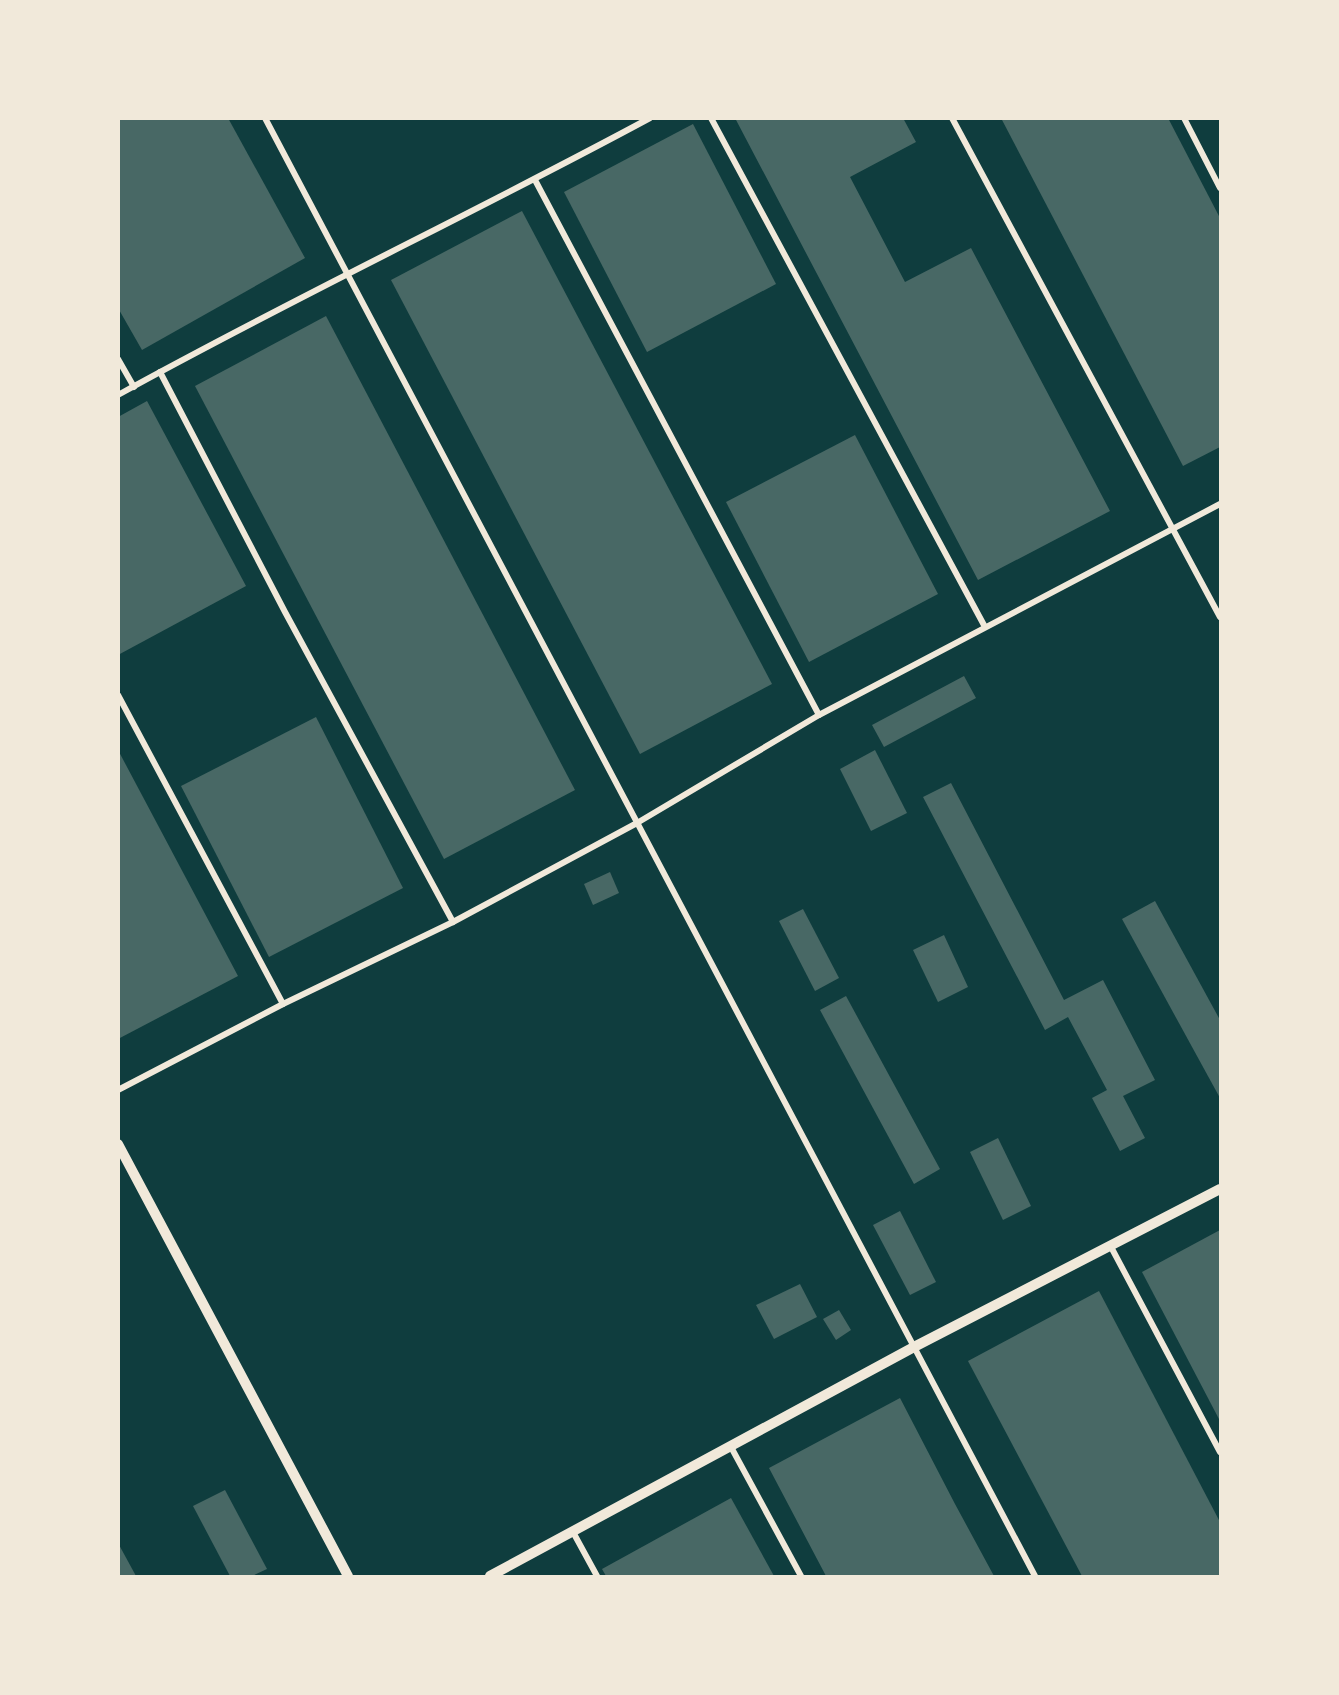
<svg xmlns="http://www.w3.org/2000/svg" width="1339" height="1695" font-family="'Exo 2',sans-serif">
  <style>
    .building { fill: #486865 }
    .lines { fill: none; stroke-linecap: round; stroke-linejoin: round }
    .minor { stroke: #f1e9da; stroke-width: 6 }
    .tertiary { stroke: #f1e9da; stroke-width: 10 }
  </style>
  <rect width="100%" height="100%" fill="#0f3d3e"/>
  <!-- building -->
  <g class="building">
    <path d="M118 118H228L305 258 142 350 118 308Z"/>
    <path d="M735 118H903L916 142 850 177 905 282 971 248 1110 511 978 580Z"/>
    <path d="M1001 118H1168L1220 218V447L1183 466Z"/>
    <path d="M693 124 776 284 647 352 564 192Z"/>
    <path d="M522 211 772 684 640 754 391 280Z"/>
    <path d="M326 316 575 790 444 859 195 386Z"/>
    <path d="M147 401 246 586 118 655V417Z"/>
    <path d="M855 435 938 594 809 662 726 502Z"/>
    <path d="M964 676 976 698 884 747 872 725Z"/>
    <path d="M316 717 403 888 269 957 181 786Z"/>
    <path d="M118 750 238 976 118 1039Z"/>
    <path d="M875 750 907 813 871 831 840 769Z"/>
    <path d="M951 783 1064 1000 1103 980 1155 1080 1123 1096 1145 1138 1120 1151 1092 1098 1107 1090 1068 1017 1045 1030 923 797Z"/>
    <path d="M610 872 619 893 593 905 584 884Z"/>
    <path d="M1155 901 1220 1020V1098L1122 919Z"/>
    <path d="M803 909 839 978 815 991 779 921Z"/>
    <path d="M944 935 968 987 938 1002 913 950Z"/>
    <path d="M846 996 940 1169 914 1184 820 1010Z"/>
    <path d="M998 1138 1031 1206 1003 1220 970 1152Z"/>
    <path d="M900 1211 936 1282 910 1295 873 1225Z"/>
    <path d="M1220 1230V1421L1142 1272Z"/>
    <path d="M800 1284 817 1317 774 1339 756 1305Z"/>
    <path d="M1099 1291 1220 1522V1576H1082L968 1361Z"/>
    <path d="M839 1310 851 1330 836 1340 823 1319Z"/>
    <path d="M900 1398 955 1504 994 1576H826L769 1468Z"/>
    <path d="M225 1490 267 1569 252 1576H230L193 1506Z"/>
    <path d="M731 1498 774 1576H606L602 1569Z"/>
    <path d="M118 1543 136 1576H118Z"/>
  </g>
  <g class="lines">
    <!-- minor -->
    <g class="minor">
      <path d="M265 118 1035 1576"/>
      <path d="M711 118 985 627"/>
      <path d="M952 118 1220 617"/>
      <path d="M1184 118 1220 188"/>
      <path d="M535 180 819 715"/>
      <path d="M118 359 134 387"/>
      <path d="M160 372 285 612 453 922"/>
      <path d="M118 395C293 298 474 213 650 118"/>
      <path d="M118 695 283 1004"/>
      <path d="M118 1090 283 1004 453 922 637 823 819 715 1220 504"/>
      <path d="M1110 1245 1220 1452"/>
      <path d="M731 1447 801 1576"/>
      <path d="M573 1532 597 1576"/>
    </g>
    <!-- tertiary -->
    <g class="tertiary">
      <path d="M118 1144 348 1576"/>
      <path d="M490 1576 914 1347 1220 1189"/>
    </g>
  </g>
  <!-- border -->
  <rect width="1339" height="1695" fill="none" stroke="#f1e9da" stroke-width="240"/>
</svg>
